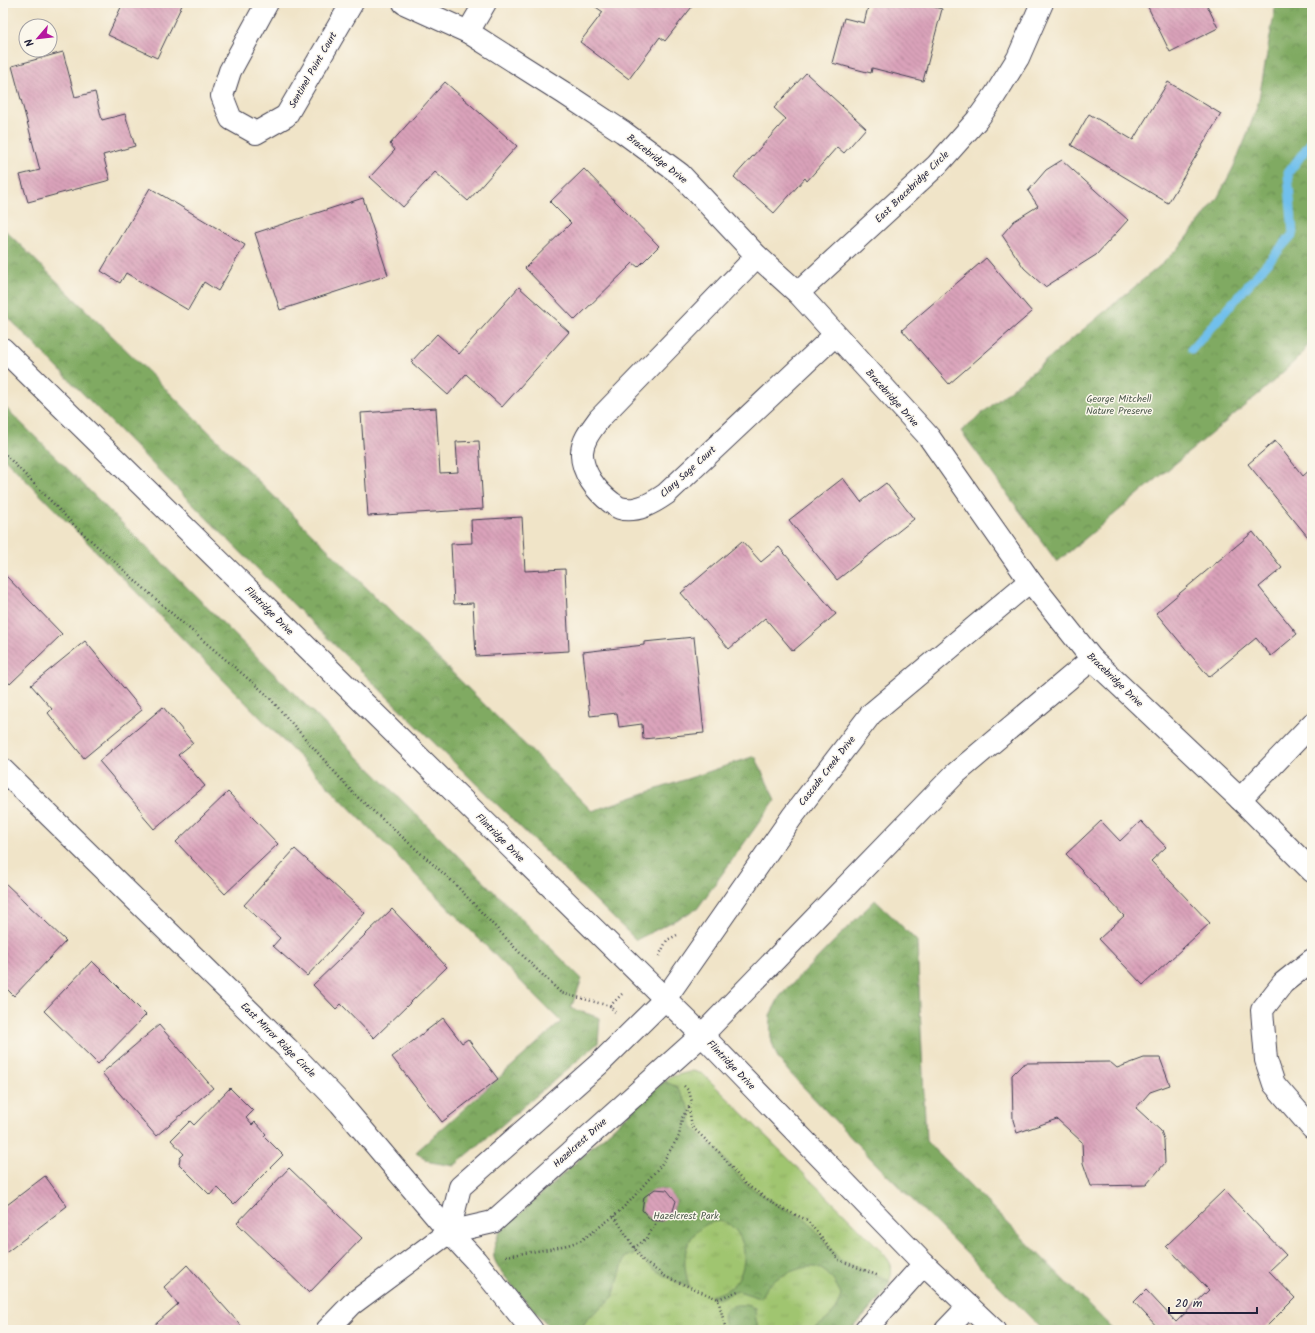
<svg xmlns="http://www.w3.org/2000/svg" width="1315" height="1333" font-family="Kalam,sans-serif">
  <style>
    .grass { fill: url(#grass-tufts); stroke: #617456 }
    .forest { fill: url(#forest-crowns); stroke: #51664e; fill-rule: evenodd }
    .lines { fill: none; stroke-linecap: round; stroke-linejoin: round }
    .stream { stroke: #71c0ec; stroke-width: 9 }
    .building { fill: url(#building-back-hatch) }
    .street-casing { stroke: #413f50; stroke-width: 24 }
    .secondary-casing { stroke: #413f50; stroke-width: 24 }
    .path { stroke: #413f50; stroke-width: 2.5; stroke-dasharray: 1 3; stroke-linecap: butt }
    .street { stroke: #fff; stroke-width: 22 }
    .secondary { stroke: #fff; stroke-width: 22 }
    .labels { text-anchor: middle; dominant-baseline: central; stroke-width: 3; stroke-linejoin: round; paint-order: stroke }
    .street-label { font-size: 10px; fill: #22223b; stroke: #fbf7ec }
    .park-label { font-size: 10px; fill: #4e5b4e; stroke: #fbf7ec }
  </style>
  <defs>
    <pattern id="grass-tufts" width="24" height="20" patternUnits="userSpaceOnUse"><rect width="24" height="20" fill="#a0c570"/><path d="M3 7l-1-3M5 7V3M7 7l1-3M15 17l-1-3M17 17v-4M19 17l1-3" fill="none" stroke="#8aa962"/></pattern>
    <pattern id="forest-crowns" width="20" height="18" patternUnits="userSpaceOnUse"><rect width="20" height="18" fill="#80aa62"/><path d="M2 6a3 3 0 1 1 6 0M12 15a3 3 0 1 1 6 0" fill="none" stroke="#688a52"/></pattern>
    <pattern id="building-back-hatch" width="6" height="6" patternUnits="userSpaceOnUse"><rect width="6" height="6" fill="#daa2ba"/><path d="M-1 5l2 2M0 0l6 6M5-1l2 2" fill="none" stroke="#b08498"/></pattern>
  </defs>
  <rect width="100%" height="100%" fill="#fbf7ec"/>
  <filter id="ink" filterUnits="userSpaceOnUse"><feTurbulence type="fractalNoise" baseFrequency=".025" numOctaves="2"/><feDisplacementMap in="SourceGraphic" scale="8" xChannelSelector="R" yChannelSelector="G"/><feConvolveMatrix kernelMatrix="1 2 1 2 8 2 1 2 1" color-interpolation-filters="sRGB"/></filter>
  <filter id="wash" filterUnits="userSpaceOnUse"><feTurbulence type="fractalNoise" baseFrequency=".012" numOctaves="4" result="noise"/><feDisplacementMap in="SourceGraphic" scale="16" xChannelSelector="R" yChannelSelector="G"/><feGaussianBlur stdDeviation="0.9" result="paint"/><feColorMatrix in="noise" values="0 0 0 0 0 0 0 0 0 0 0 0 0 0 0 0 0 1.4 0 .05"/><feComposite in="paint" operator="in"/></filter>
  <g filter="url(#wash)">
    <rect width="100%" height="100%" fill="#f0e4c8"/>
    <!-- grass -->
    <path class="grass" d="M693 1071 703 1074 710 1081 876 1245C880 1250 889 1259 891 1265 896 1288 864 1315 851 1330H553C541 1318 495 1270 494 1257 493 1248 496 1241 499 1233L670 1077Z"/>
    <!-- forest -->
    <g class="forest">
      <path d="M1276 3H1312V341L1298 358 1266 388 1057 562 961 431 1162 264 1183 243 1201 220 1218 197 1233 168 1245 140 1258 104Z"/>
      <path d="M3 228 592 811 755 756 775 800 697 909 636 940C423 732 210 525 3 312Z"/>
      <path d="M3 405 582 979 571 1008 600 1018 598 1043 454 1166 430 1162 416 1152 561 1022 3 457Z"/>
      <path d="M875 900 917 941 926 1141 1114 1330H1043L938 1225 879 1167 789 1072 778 1058 771 1040 770 1015 780 996Z"/>
      <path d="M664 1081 677 1087 689 1107 692 1127 720 1153 744 1183 779 1206 807 1220 840 1260 890 1281 885 1291 851 1330H812C826 1322 838 1311 841 1294 836 1284 830 1273 819 1268 807 1263 780 1275 771 1283 766 1287 763 1293 760 1298L738 1291 718 1299 711 1296C719 1294 727 1291 733 1285 749 1270 748 1235 728 1224 721 1220 714 1221 707 1224 682 1238 681 1263 690 1288 671 1279 649 1270 637 1253L625 1257 613 1297 588 1318 580 1330H553C541 1318 495 1270 494 1257 493 1248 496 1241 499 1233ZM655 1189 667 1190 676 1201 672 1214 663 1221 651 1220 642 1210Z"/>
      <path d="M737 1305H745L755 1308 756 1321 759 1330H726C722 1316 720 1308 737 1305Z"/>
    </g>
    <g class="lines">
      <!-- stream -->
      <g class="stream">
        <path d="M1312 74 1311 75 1312 77"/>
        <path d="M1192 349 1293 234 1288 173 1312 141"/>
      </g>
    </g>
    <g id="blocks">
      <!-- building -->
      <g class="building">
        <path d="M123 3H183L157 58 108 35Z"/>
        <path d="M590 3H695L665 41 660 37 629 79 580 42 603 12Z"/>
        <path d="M869 3H918L942 9 923 81 872 68 871 73 832 63 844 18 864 23Z"/>
        <path d="M1146 3H1206L1218 28 1170 52Z"/>
        <path d="M63 52 75 97 95 92 102 120 125 114 135 146 103 155 110 180 28 202 20 175 40 170 12 66Z"/>
        <path d="M806 73 866 128 844 153 837 147 807 181 805 178 774 213 734 177 786 119 774 108Z"/>
        <path d="M445 82 517 146 468 201 435 172 403 207 370 177 395 150 390 144Z"/>
        <path d="M1168 82 1221 114 1168 203 1071 145 1089 114 1133 140Z"/>
        <path d="M1062 160 1128 220 1096 255 1045 287 1024 268 1002 235 1014 221 1038 206 1028 191 1046 170Z"/>
        <path d="M584 169 659 246 638 267 633 263 575 320 525 268 571 223 550 202Z"/>
        <path d="M150 188 245 245 218 291 204 282 188 310 126 273 120 283 101 271Z"/>
        <path d="M363 198 388 275 280 310 255 233Z"/>
        <path d="M986 258 1032 312 949 384 902 330Z"/>
        <path d="M519 287 569 332 502 407 466 374 448 395 411 362 437 334 459 354Z"/>
        <path d="M436 408 440 473 458 472 456 442 479 441 483 509 368 516 361 413Z"/>
        <path d="M1275 441 1303 476 1312 468V542L1248 464Z"/>
        <path d="M843 478 861 502 886 483 914 519 837 580 789 520Z"/>
        <path d="M522 517 525 571 565 569 569 651 476 656 473 603 454 604 451 544 472 543 471 520Z"/>
        <path d="M1253 532 1282 568 1259 587 1297 634 1271 656 1256 638 1209 677 1156 613Z"/>
        <path d="M742 541 761 562 779 547 836 614 793 651 765 618 729 649 681 593Z"/>
        <path d="M6 576 62 634 10 684 3 676V579Z"/>
        <path d="M694 637 704 733 643 739 642 724 619 727 617 713 590 716 583 652 644 645V642Z"/>
        <path d="M85 641 142 710 84 758 48 713 52 709 31 685Z"/>
        <path d="M163 707 193 743 178 755 205 786 154 829 141 814 143 813 99 761Z"/>
        <path d="M228 792 278 844 225 894 176 842Z"/>
        <path d="M1101 821 1120 841 1141 821 1166 847 1151 861 1210 923 1143 985 1099 939 1124 916 1066 854Z"/>
        <path d="M295 849 365 913 307 976 273 946 280 938 244 905Z"/>
        <path d="M4 882 66 941 14 996 3 985V883Z"/>
        <path d="M392 909 447 967 374 1038 341 1004 336 1009 313 985Z"/>
        <path d="M92 961 146 1015 98 1064 44 1011Z"/>
        <path d="M443 1018 462 1043 468 1039 498 1079 442 1122 392 1057Z"/>
        <path d="M159 1025 213 1088 156 1136 102 1073Z"/>
        <path d="M1144 1058H1160L1170 1085 1150 1092 1136 1108 1161 1131 1164 1140 1165 1163 1146 1185 1091 1186 1083 1163 1082 1142 1057 1119 1017 1133 1013 1120 1012 1075 1022 1065 1026 1063 1110 1062 1117 1068Z"/>
        <path d="M230 1088 253 1111 246 1118 252 1125 255 1122 266 1134 264 1136 283 1155 234 1204 217 1187 210 1195 179 1164 180 1158 184 1154 171 1140 190 1121 194 1125Z"/>
        <path d="M289 1168 362 1238 309 1293 237 1223Z"/>
        <path d="M45 1176 67 1206 3 1255V1208Z"/>
        <path d="M655 1189 667 1190 676 1201 672 1214 663 1221 651 1220 642 1210 644 1197Z"/>
        <path d="M1224 1190 1286 1255 1269 1271 1295 1298 1263 1330H1160L1134 1302 1146 1290 1176 1322 1209 1290 1166 1246Z"/>
        <path d="M187 1265 245 1330H149L178 1304 164 1287Z"/>
      </g>
    </g>
  </g>
  <g filter="url(#ink)">
    <use href="#blocks" fill-opacity="0" stroke="#413f50" stroke-width="1"/>
    <g class="lines">
      <!-- street casing -->
      <g class="street-casing">
        <g id="street">
          <path d="M267 3 230 71 222 96 231 119 256 133 286 116 352 3"/>
          <path d="M404 3 468 32 564 93 623 132 680 174 757 256 798 293 929 437 1030 581 1092 659 1240 799 1312 871"/>
          <path d="M468 32 485 3"/>
          <path d="M757 256 599 419C592 429 583 439 582 452 581 472 597 492 612 503 614 504 617 507 620 508 636 513 653 503 666 494L835 335"/>
          <path d="M798 293 937 165 977 120 995 95 1018 58 1042 3"/>
          <path d="M3 770 287 1048 340 1103 449 1232 476 1261 532 1330"/>
          <path d="M1240 799 1312 724"/>
          <path d="M1312 960 1283 983 1262 1010 1266 1060 1274 1084 1312 1128"/>
          <path d="M449 1232 460 1187 599 1064 665 999 792 817 871 714 1030 581"/>
          <path d="M327 1330 352 1304 449 1232 493 1222 702 1035 955 774 1092 659"/>
          <path d="M865 1330 924 1264"/>
          <path d="M946 1330 969 1306"/>
        </g>
      </g>
      <!-- secondary casing -->
      <g class="secondary-casing">
        <path id="secondary" d="M3 349 702 1035 924 1264 994 1330"/>
      </g>
      <!-- path -->
      <g class="path">
        <path d="M3 452 77 528 178 619 266 694 354 794 453 882 516 949 561 993 610 1006 615 1012"/>
        <path d="M659 956 667 940 677 935"/>
        <path d="M610 1006 622 994"/>
        <path d="M689 1108 692 1127 720 1153 744 1183 779 1207 807 1220 839 1260 879 1276"/>
        <path d="M614 1216 643 1261 666 1277 718 1299 726 1330"/>
        <path d="M634 1248 647 1238 657 1221"/>
        <path d="M506 1256 550 1249 571 1244 582 1240 614 1216 630 1201 661 1165 679 1136 682 1118 692 1102 689 1091 684 1086"/>
        <path d="M718 1299 738 1291"/>
      </g>
      <!-- street -->
      <use href="#street" class="street"/>
      <!-- secondary -->
      <use href="#secondary" class="secondary"/>
    </g>
  </g>
  <g class="labels">
    <!-- street labels -->
    <g class="street-label">
      <text transform="translate(313 70) rotate(-60)">Sentinel Point Court</text>
      <text transform="translate(657 159) rotate(38)">Bracebridge Drive</text>
      <text transform="translate(912 187) rotate(-44)">East Bracebridge Circle</text>
      <text transform="translate(892 398) rotate(48)">Bracebridge Drive</text>
      <text transform="translate(688 472) rotate(-42)">Clary Sage Court</text>
      <text transform="translate(269 611) rotate(45)">Flintridge Drive</text>
      <text transform="translate(1115 680) rotate(44)">Bracebridge Drive</text>
      <text transform="translate(827 771) rotate(-52)">Cascade Creek Drive</text>
      <text transform="translate(500 838) rotate(45)">Flintridge Drive</text>
      <text transform="translate(278 1040) rotate(45)">East Mirror Ridge Circle</text>
      <text transform="translate(731 1065) rotate(46)">Flintridge Drive</text>
      <text transform="translate(580 1143) rotate(-42)">Hazelcrest Drive</text>
    </g>
    <!-- park labels -->
    <g class="park-label">
      <text x="1119" y="399">George Mitchell<tspan x="1119" dy="12">Nature Preserve</tspan></text>
      <text x="686" y="1216">Hazelcrest Park</text>
    </g>
  </g>
  <!-- margin -->
  <rect width="1315" height="1333" fill="none" stroke="#fbf7ec" stroke-width="16"/>
  <!-- north arrow -->
  <g transform="translate(38 38) rotate(242)"><circle r="19" fill="#fbf7ec" stroke="#a4a2a5"/>
  <path d="M0-3L7 15L0 10L-7 15Z" fill="#b5179e"/>
  <text y="-6" font-size="11" font-weight="bold" text-anchor="middle" fill="#22223b">N</text>
  </g>
  <!-- scale -->
  <path d="M1169 1307v6h88v-6" fill="none" stroke="#22223b" stroke-width="2"/>
  <text x="1175" y="1307" font-size="12" fill="#22223b" stroke="#fbf7ec" stroke-width="3" paint-order="stroke">20 m</text>
</svg>
